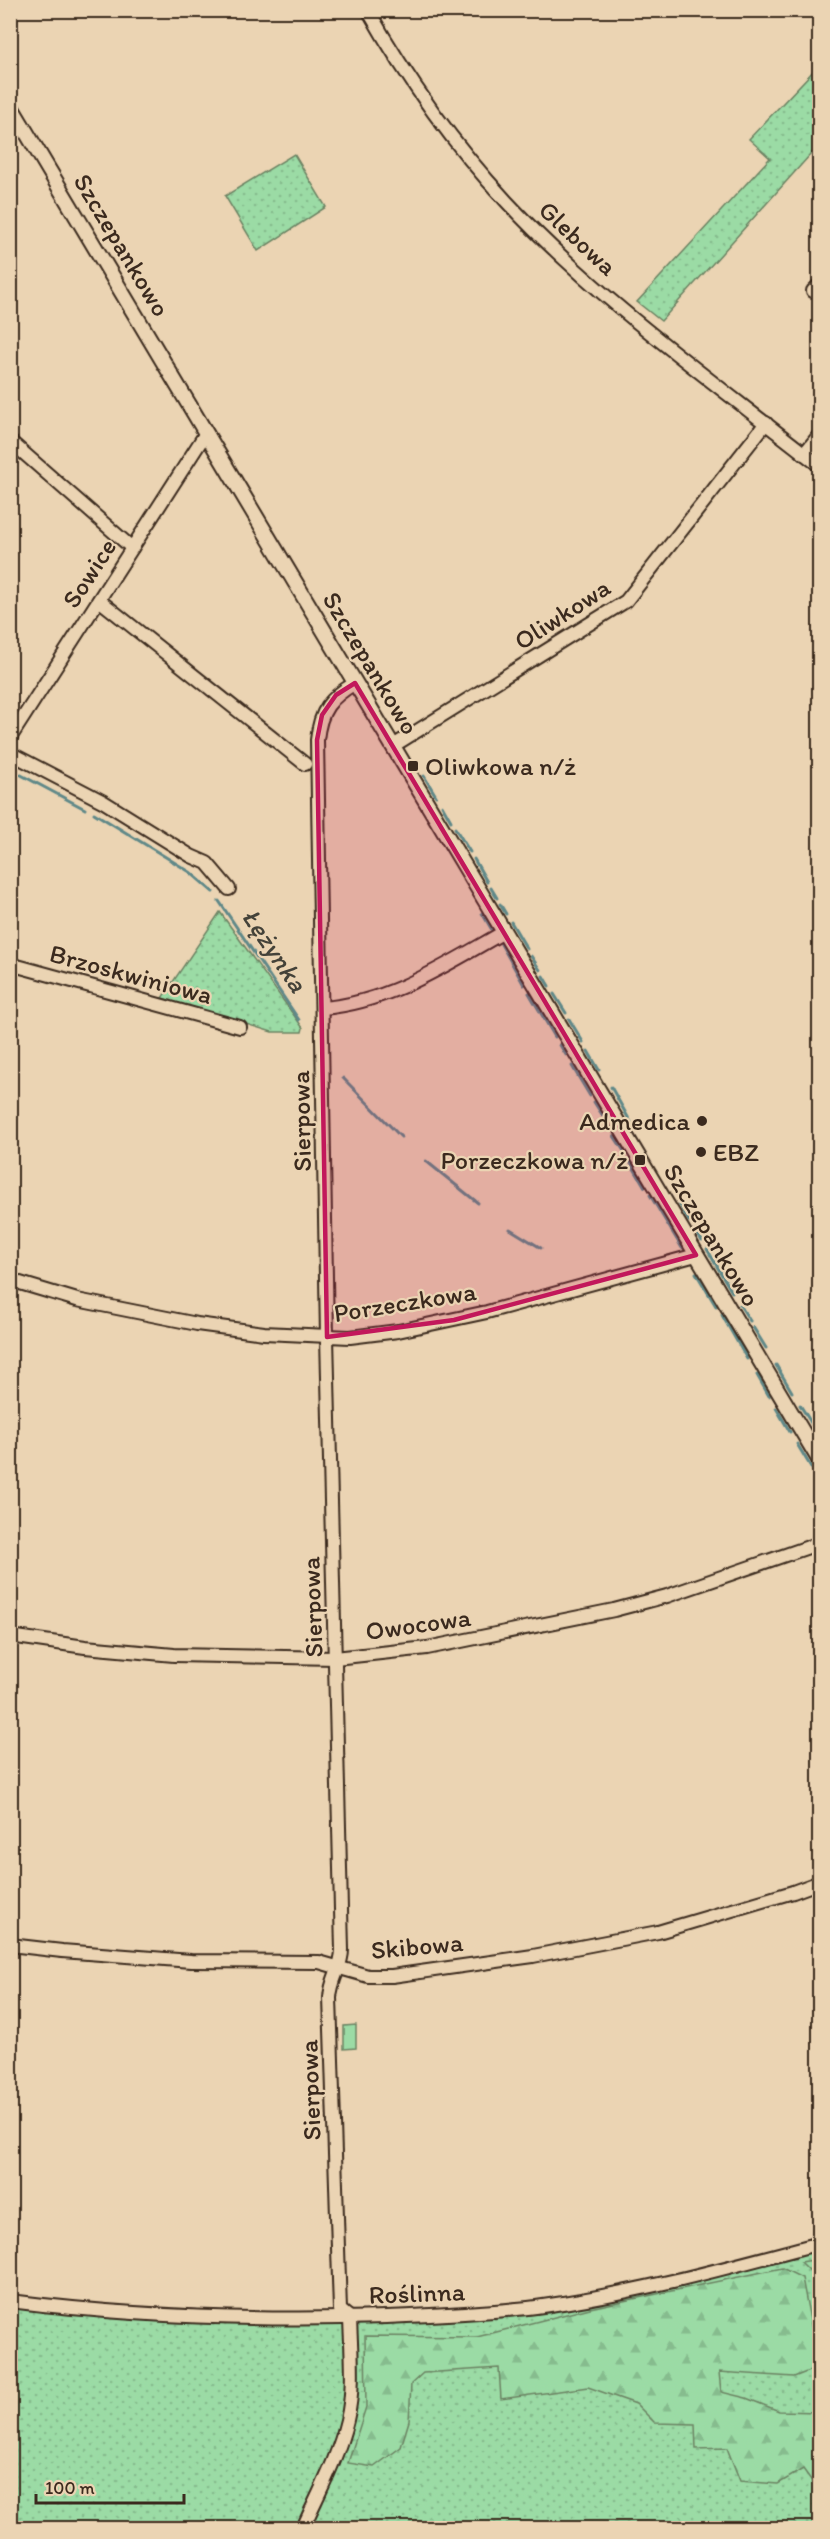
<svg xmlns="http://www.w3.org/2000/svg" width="830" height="2539" font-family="Itim,sans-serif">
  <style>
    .grass { fill: url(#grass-dots); stroke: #6b8262; stroke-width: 1.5 }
    .forest { fill: url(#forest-firs); stroke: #6b8262; stroke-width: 1.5 }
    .park { fill: #9bdba5; stroke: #6b8262; stroke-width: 1.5 }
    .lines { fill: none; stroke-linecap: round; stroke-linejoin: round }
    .stream { stroke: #5e8888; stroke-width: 3 }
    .minor-casing { stroke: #3b2a1e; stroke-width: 16 }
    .tertiary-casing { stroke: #3b2a1e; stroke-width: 18 }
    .minor { stroke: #ebd4b3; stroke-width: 12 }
    .tertiary { stroke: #ebd4b3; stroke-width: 14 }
    .marked { fill: #c2185b; fill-opacity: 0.2; stroke: #c2185b; stroke-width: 4.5; stroke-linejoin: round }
    .poi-dot { fill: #3b2a1e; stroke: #ebd4b3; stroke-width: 2 }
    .labels { text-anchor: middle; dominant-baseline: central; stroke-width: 4.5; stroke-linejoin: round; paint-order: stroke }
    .street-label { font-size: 26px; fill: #3b2a1e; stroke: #ebd4b3 }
    .poi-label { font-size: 26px; fill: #3b2a1e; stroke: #ebd4b3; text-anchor: start }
    .water-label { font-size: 27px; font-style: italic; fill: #444239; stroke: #ebd4b3 }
  </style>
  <defs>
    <pattern id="grass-dots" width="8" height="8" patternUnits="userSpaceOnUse" patternTransform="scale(1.5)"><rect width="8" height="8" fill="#9bdba5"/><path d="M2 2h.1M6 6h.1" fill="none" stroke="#86bc8e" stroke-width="1.8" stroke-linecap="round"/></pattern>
    <pattern id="forest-firs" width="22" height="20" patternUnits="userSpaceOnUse" patternTransform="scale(1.5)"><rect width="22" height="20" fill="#9bdba5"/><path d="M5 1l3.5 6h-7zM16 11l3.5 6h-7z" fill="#86bc8e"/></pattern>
  </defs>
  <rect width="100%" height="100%" fill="#ebd4b3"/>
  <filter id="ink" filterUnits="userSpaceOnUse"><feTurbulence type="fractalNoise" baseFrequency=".0167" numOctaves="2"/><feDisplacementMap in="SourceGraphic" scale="12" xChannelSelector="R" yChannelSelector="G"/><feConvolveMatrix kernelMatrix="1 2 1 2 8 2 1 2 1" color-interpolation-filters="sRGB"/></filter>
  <g filter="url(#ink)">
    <!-- grass -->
    <g class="grass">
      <path d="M819 65V145L661 321 637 302 770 158 749 139Z"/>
      <path d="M294 154 326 207 258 251 225 196Z"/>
      <path d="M220 912 303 1028 302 1032H272L162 998Z"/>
      <path d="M819 2248V2528H307L342 2451 355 2322 496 2316Z"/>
      <path d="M11 2304 349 2321 345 2414 335 2449 298 2528H11Z"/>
    </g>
    <!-- forest -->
    <g class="forest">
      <path d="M819 2259H820L819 2280 801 2262Z"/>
      <path d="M782 2268 802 2278 819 2367 794 2377 719 2372 721 2392 746 2398 779 2411 818 2412 819 2491 803 2469 778 2484 740 2481 727 2448 696 2449 695 2424 655 2423 636 2404 588 2387 501 2399 499 2368 423 2373 411 2384 409 2421 401 2447 374 2467 348 2463 366 2407 365 2336 477 2337 590 2308Z"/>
    </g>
    <!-- park -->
    <path class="park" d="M356 2025V2048L344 2049V2026Z"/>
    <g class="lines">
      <!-- stream -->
      <g class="stream">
        <path d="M10 769 85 809"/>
        <path d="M424 776 436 796"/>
        <path d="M442 805 451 821"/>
        <path d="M94 813 190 872 213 892"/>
        <path d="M455 828 470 852"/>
        <path d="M474 859 487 882"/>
        <path d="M491 888 497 898"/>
        <path d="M219 901 299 1020"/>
        <path d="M500 904 506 914"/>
        <path d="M482 913 492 930"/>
        <path d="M511 922 527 949"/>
        <path d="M501 944 524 985"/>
        <path d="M531 956 540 970"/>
        <path d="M543 976 549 986"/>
        <path d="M529 993 555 1037"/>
        <path d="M554 994 566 1013"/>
        <path d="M569 1019 583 1042"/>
        <path d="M560 1045 566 1055"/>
        <path d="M588 1051 599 1070"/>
        <path d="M572 1066 590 1096"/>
        <path d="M343 1078 401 1137"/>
        <path d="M611 1087 634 1128"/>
        <path d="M594 1102 610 1127"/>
        <path d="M614 1136 624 1151"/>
        <path d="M629 1160 645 1187"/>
        <path d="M426 1161 478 1203"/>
        <path d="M650 1195 682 1248"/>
        <path d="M680 1205 689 1221"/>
        <path d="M510 1229 541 1248"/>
        <path d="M696 1231 702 1241"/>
        <path d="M707 1249 732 1292"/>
        <path d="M696 1273 716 1306"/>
        <path d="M740 1305 750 1321"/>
        <path d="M722 1315 747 1359"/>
        <path d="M753 1327 766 1348"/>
        <path d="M776 1365 792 1392"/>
        <path d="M757 1375 769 1396"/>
        <path d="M800 1405 820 1437"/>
        <path d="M776 1408 790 1432"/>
        <path d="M797 1444 820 1482"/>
      </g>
      <!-- minor casing -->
      <g class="minor-casing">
        <g id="minor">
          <path d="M368 10C407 79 453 144 507 202 598 300 714 382 820 466"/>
          <path d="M813 291 820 284"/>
          <path d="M10 441 132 548"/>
          <path d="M804 454 820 434"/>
          <path d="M99 600 305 764"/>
          <path d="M10 738 206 433"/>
          <path d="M393 746 626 601 766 423"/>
          <path d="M10 753 104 802 191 856 207 863 229 889"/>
          <path d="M10 964 240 1027"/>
          <path d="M322 1008C389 1003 447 964 504 932"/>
          <path d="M10 1280 77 1300 197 1324 264 1333 350 1337 398 1331 487 1312 696 1255"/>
          <path d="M10 1636 85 1647 174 1655 335 1658 427 1648 614 1610 667 1596 820 1543"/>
          <path d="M10 1945 62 1951 191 1961 319 1962 368 1976H392L533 1956 658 1932 793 1892 820 1882"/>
          <path d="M10 2301C135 2317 261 2321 387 2317 437 2315 486 2313 536 2307 632 2294 727 2268 820 2243"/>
          <path d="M303 2528C318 2494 338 2458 347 2420 355 2387 351 2352 350 2318L340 2310 330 1998C331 1978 342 1967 342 1950L327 1337 317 740C320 710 330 698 355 683"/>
        </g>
      </g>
      <!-- tertiary casing -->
      <g class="tertiary-casing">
        <path id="tertiary" d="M10 105 820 1461"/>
      </g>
      <!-- minor -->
      <use href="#minor" class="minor"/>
      <!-- tertiary -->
      <use href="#tertiary" class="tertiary"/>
    </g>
  </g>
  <!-- marked area -->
  <path class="marked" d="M355 683 696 1255 454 1320 327 1337 317 740 322 715 336 695Z"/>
  <!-- markers -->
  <g class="poi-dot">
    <rect x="407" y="760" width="12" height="12" rx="3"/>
    <circle cx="702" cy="1121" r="6"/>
    <circle cx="701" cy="1152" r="6"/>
    <rect x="634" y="1154" width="12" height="12" rx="3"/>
  </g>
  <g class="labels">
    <!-- street labels -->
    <g class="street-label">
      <text transform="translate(578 238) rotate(43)">Glebowa</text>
      <text transform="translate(122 245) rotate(59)">Szczepankowo</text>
      <text transform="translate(89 573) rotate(-57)">Sowice</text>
      <text transform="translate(562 614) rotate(-33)">Oliwkowa</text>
      <text transform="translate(371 663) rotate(59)">Szczepankowo</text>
      <text transform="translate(131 974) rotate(15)">Brzoskwiniowa</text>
      <text transform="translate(301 1121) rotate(-91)">Sierpowa</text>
      <text transform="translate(712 1235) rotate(59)">Szczepankowo</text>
      <text transform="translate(405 1302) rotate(-9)">Porzeczkowa</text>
      <text transform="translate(312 1607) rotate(-92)">Sierpowa</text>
      <text transform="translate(418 1624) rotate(-8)">Owocowa</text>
      <text transform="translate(417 1946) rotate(-5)">Skibowa</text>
      <text transform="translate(310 2090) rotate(-92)">Sierpowa</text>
      <text transform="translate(417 2293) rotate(-2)">Roślinna</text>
    </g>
    <!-- poi labels -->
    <g class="poi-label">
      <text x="425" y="766">Oliwkowa n/ż</text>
      <text x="690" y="1121" text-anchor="end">Admedica</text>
      <text x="713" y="1152">EBZ</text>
      <text x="628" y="1160" text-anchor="end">Porzeczkowa n/ż</text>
    </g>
    <!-- water labels -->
    <g class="water-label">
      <text transform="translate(275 950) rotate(56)">Łężynka</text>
    </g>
  </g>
  <!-- margin -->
  <rect width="830" height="2539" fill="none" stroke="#ebd4b3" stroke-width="36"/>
  <rect x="18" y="18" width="794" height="2503" fill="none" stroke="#3b2a1e" stroke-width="2" filter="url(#ink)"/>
  <!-- scale -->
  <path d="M36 2494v9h148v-9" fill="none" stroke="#3b2a1e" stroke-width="3"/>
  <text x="45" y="2494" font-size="18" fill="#3b2a1e" stroke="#ebd4b3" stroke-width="4.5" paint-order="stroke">100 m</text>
</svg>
